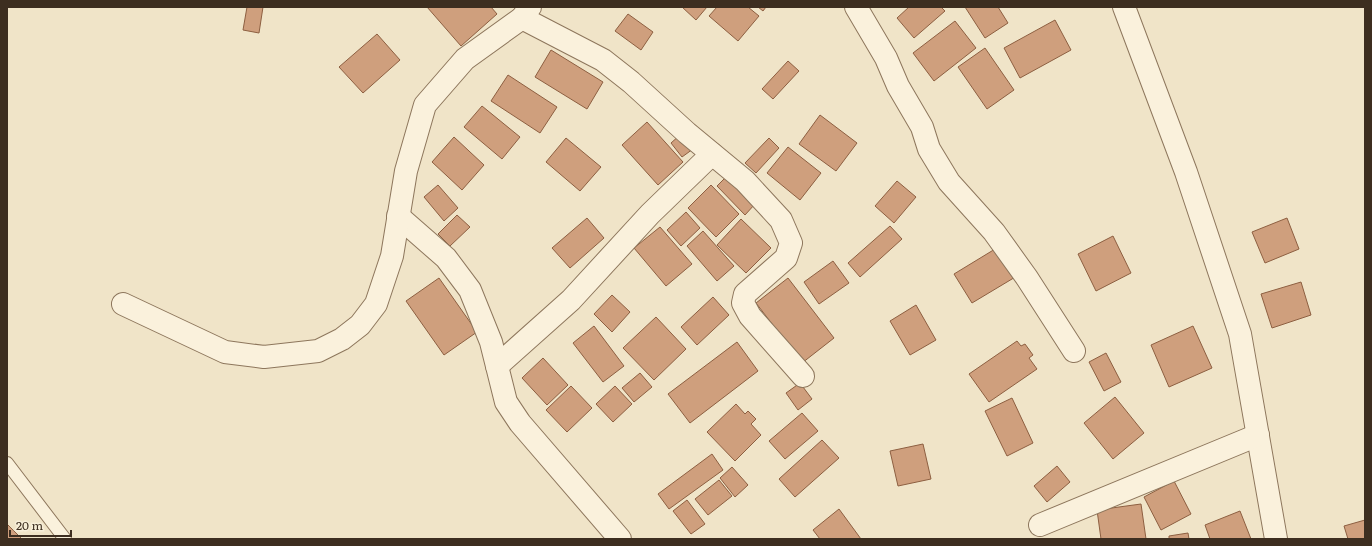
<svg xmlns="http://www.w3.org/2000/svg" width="1372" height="546" font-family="Literata,serif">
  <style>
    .building { fill: #cf9f7d; stroke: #8d5f41 }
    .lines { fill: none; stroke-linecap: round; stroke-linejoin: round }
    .lane-casing { stroke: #8d765c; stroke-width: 14 }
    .street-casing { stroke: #8d765c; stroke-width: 24 }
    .lane { stroke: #faf1dc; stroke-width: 12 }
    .street { stroke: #faf1dc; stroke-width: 22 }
  </style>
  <rect width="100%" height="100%" fill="#f0e4c8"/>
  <!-- building -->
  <g class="building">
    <path d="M247 7H263L259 33 243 30Z"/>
    <path d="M427 7H491L497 14 461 46Z"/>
    <path d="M682 7H707L696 20Z"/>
    <path d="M717 7H748L759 16 738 41 709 16Z"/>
    <path d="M758 7H766L763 11Z"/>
    <path d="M909 7H941L945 11 914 38 897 18Z"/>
    <path d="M965 7H998L1008 23 985 38Z"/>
    <path d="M628 14 653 32 641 50 615 31Z"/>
    <path d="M1055 20 1071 50 1020 78 1004 48Z"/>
    <path d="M955 21 976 48 934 81 913 53Z"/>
    <path d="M377 34 400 60 363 93 339 67Z"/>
    <path d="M985 48 1014 90 987 109 958 67Z"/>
    <path d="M551 50 603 82 587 109 535 77Z"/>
    <path d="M788 61 799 71 773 99 762 89Z"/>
    <path d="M508 75 557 107 540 133 491 101Z"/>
    <path d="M482 106 520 137 502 159 464 127Z"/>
    <path d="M820 115 857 143 836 171 799 144Z"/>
    <path d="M647 122 683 162 658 185 622 145Z"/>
    <path d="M680 135 693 149 682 157 671 143Z"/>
    <path d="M454 137 484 165 462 190 432 162Z"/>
    <path d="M566 138 601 167 580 191 546 162Z"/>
    <path d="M769 138 779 148 756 173 745 163Z"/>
    <path d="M788 147 821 173 800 200 767 173Z"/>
    <path d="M727 176 755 204 745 215 717 186Z"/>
    <path d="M897 181 916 197 894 223 875 206Z"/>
    <path d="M438 185 458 208 444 221 424 197Z"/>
    <path d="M711 185 739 214 716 237 688 208Z"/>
    <path d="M686 212 700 228 681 246 667 230Z"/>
    <path d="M457 215 470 227 450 246 438 234Z"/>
    <path d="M587 218 604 238 570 268 552 248Z"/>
    <path d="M1287 218 1299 249 1265 263 1252 232Z"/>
    <path d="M741 219 771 248 746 273 717 245Z"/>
    <path d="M890 226 902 239 860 277 848 263Z"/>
    <path d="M660 227 692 264 666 286 634 248Z"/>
    <path d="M703 231 734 266 717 281 687 246Z"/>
    <path d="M1113 236 1131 273 1096 291 1078 254Z"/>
    <path d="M1000 246 1017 276 972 303 954 274Z"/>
    <path d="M833 261 849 283 819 304 804 282Z"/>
    <path d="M439 278 477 332 444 355 406 301Z"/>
    <path d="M788 278 834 338 802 363 756 303Z"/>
    <path d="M1301 282 1311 315 1272 328 1261 294Z"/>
    <path d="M612 295 630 312 612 332 594 314Z"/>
    <path d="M713 297 729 315 697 345 681 327Z"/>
    <path d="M916 305 936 340 910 355 890 321Z"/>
    <path d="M656 317 686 349 654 380 623 348Z"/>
    <path d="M594 326 624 366 603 382 573 343Z"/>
    <path d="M1193 326 1212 368 1169 387 1151 345Z"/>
    <path d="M1017 341 1021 346 1025 344 1033 355 1029 358 1037 369 989 402 969 374Z"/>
    <path d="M737 342 758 371 690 423 668 394Z"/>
    <path d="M1106 353 1121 382 1104 391 1089 362Z"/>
    <path d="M543 358 568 385 547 405 522 378Z"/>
    <path d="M640 373 652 387 634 402 622 388Z"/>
    <path d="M800 383 812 399 798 410 786 393Z"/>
    <path d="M571 386 592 408 567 432 546 410Z"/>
    <path d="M615 386 632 404 613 422 596 404Z"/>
    <path d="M1115 397 1144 433 1113 459 1084 423Z"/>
    <path d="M1012 398 1033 443 1007 456 985 411Z"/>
    <path d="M736 404 745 414 748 411 756 419 751 424 761 435 735 461 707 432Z"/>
    <path d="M802 413 818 431 785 459 769 441Z"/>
    <path d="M822 440 839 458 795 497 779 479Z"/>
    <path d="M923 444 931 479 898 486 890 451Z"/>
    <path d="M712 454 723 470 669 509 658 494Z"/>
    <path d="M1057 466 1070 482 1047 502 1034 486Z"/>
    <path d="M732 467 748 485 735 497 720 478Z"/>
    <path d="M719 480 732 496 708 515 695 499Z"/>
    <path d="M1174 481 1191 514 1161 530 1144 497Z"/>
    <path d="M687 500 705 524 691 534 673 511Z"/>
    <path d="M1141 504 1146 539H1101L1097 510Z"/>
    <path d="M839 509 861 539H820L813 530Z"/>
    <path d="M1240 511 1251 539H1210L1205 525Z"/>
    <path d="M1365 520V539H1348L1344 526Z"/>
    <path d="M7 524 22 539H7Z"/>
    <path d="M1188 533 1189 539H1169V536Z"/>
  </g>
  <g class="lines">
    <!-- lane casing -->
    <g class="lane-casing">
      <path id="lane" d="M7 463 65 539"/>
    </g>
    <!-- street casing -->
    <g class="street-casing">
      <g id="street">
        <path d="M856 7 886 58 898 86 922 127 929 149 949 182 994 232 1027 278 1074 351"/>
        <path d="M1124 7 1186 172 1240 334 1276 539"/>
        <path d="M522 18 603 60 631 82 687 133 745 181 781 220 791 243 786 258 745 294 743 303 750 316 803 376"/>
        <path d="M398 216 446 258 470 290 491 342 506 402 520 423 620 539"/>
        <path d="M123 304 225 352 264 357 318 351 342 339 360 325 376 304 392 256 406 171 425 105 465 59 522 18 530 7"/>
        <path d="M497 366 571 300 650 214 712 154"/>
        <path d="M1040 525 1258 435"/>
      </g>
    </g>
    <!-- lane -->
    <use href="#lane" class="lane"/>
    <!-- street -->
    <use href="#street" class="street"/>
  </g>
  <!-- border -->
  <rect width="1372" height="546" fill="none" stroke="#3d2e20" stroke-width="16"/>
  <!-- scale -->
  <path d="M10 530v6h61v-6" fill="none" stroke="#3d2e20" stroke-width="2"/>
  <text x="16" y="530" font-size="12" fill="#3d2e20" stroke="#f7eed8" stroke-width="3" paint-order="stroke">20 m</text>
</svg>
